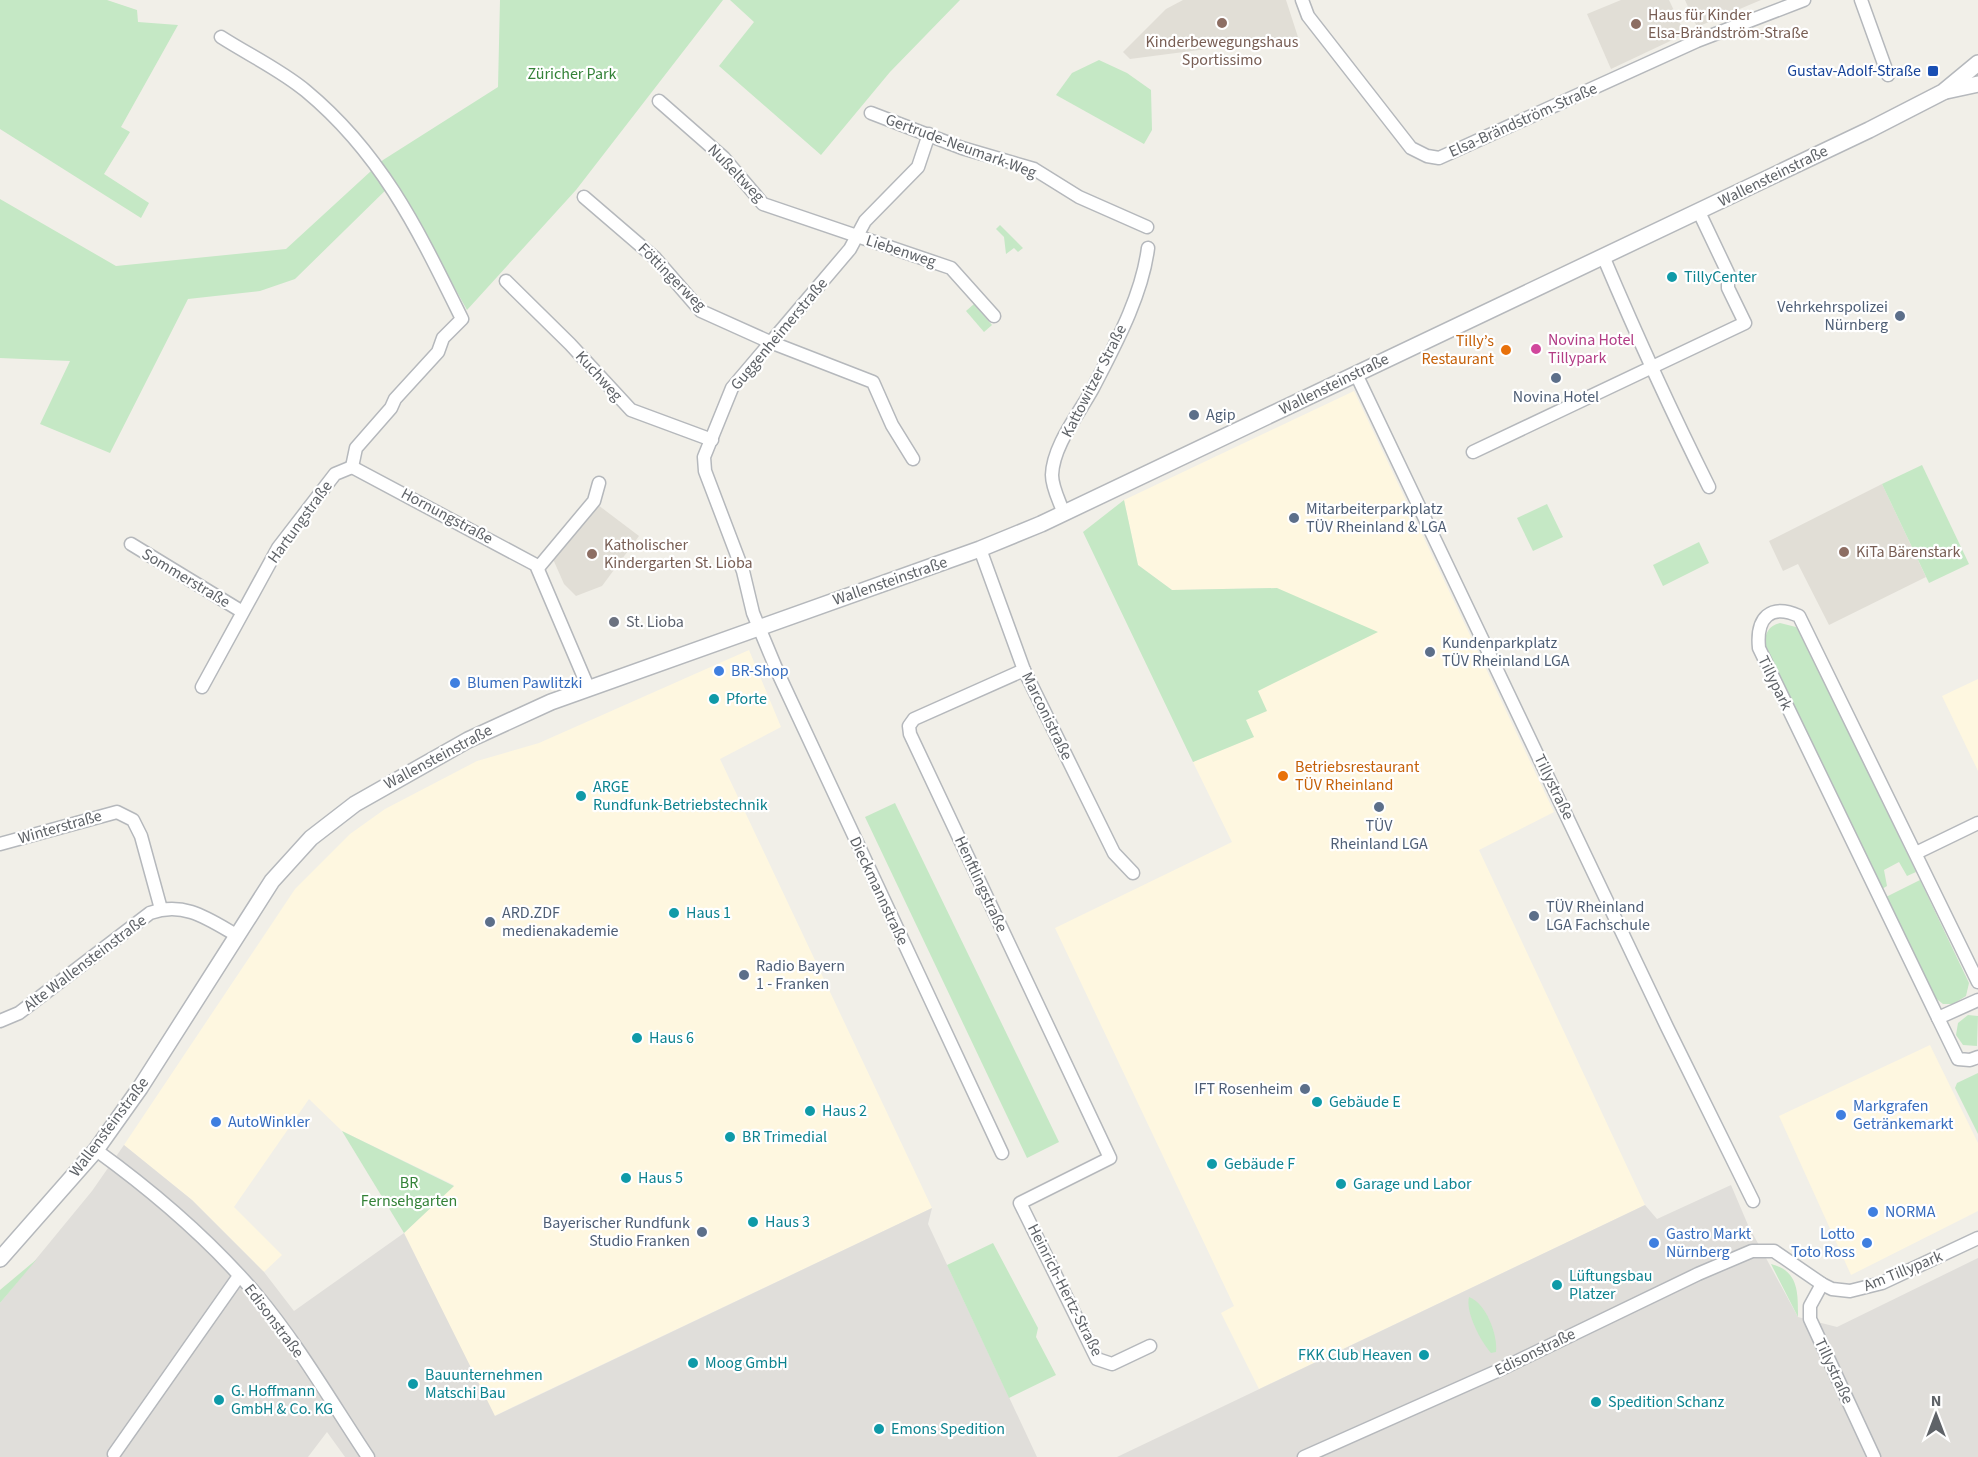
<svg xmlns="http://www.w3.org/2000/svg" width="1978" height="1457" font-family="'Source Sans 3',sans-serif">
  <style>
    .commercial { fill: #fef7e0 }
    .industrial { fill: #e0deda }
    .education { fill: #e1ded6 }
    .green { fill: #c5e8c5 }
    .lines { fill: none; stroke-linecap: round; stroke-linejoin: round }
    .minor-casing { stroke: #b5b8bc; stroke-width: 15 }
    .tertiary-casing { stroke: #b5b8bc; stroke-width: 18 }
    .minor { stroke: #fff; stroke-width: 12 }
    .tertiary { stroke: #fff; stroke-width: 15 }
    .education-dot { fill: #8d6e63; stroke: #fff; stroke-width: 2 }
    .transit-dot { fill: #1a4fb4; stroke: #fff; stroke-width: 2 }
    .culture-dot { fill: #0f9aa8; stroke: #fff; stroke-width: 2 }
    .service-dot { fill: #5c6f8a; stroke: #fff; stroke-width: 2 }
    .hotel-dot { fill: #d1479c; stroke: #fff; stroke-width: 2 }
    .food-dot { fill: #e8710a; stroke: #fff; stroke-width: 2 }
    .worship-dot { fill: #6b7280; stroke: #fff; stroke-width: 2 }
    .shop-dot { fill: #3f7fe0; stroke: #fff; stroke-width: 2 }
    .labels { text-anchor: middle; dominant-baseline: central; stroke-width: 4.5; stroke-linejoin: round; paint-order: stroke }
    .education-label { font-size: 16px; fill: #785e54; stroke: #fff; text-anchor: start }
    .transit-label { font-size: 16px; fill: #164399; stroke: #fff; text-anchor: end }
    .park-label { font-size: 16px; fill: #348238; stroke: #fff }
    .street-label { font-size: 16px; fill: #5f6368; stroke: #fff }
    .culture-label { font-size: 16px; fill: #0d838f; stroke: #fff; text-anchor: start }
    .service-label { font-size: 16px; fill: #4e5e75; stroke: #fff; text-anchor: start }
    .hotel-label { font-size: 16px; fill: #b23c85; stroke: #fff; text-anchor: start }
    .food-label { font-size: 16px; fill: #c56008; stroke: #fff; text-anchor: end }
    .worship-label { font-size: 16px; fill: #5b616d; stroke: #fff; text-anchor: start }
    .shop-label { font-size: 16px; fill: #366cbe; stroke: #fff; text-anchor: start }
  </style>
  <rect width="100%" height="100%" fill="#f1efe8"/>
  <!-- commercial -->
  <g class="commercial">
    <path d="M1354 391 1554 812 1479 850 1645 1205 1259 1389 1221 1313 1234 1306 1055 928 1232 842 1193 762 1253 737 1246 720 1257 691 1277 588 1172 590 1138 565 1124 500Z"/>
    <path d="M749 650 781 727 720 759 932 1208 494 1416 404 1233 454 1185 342 1131 309 1099 234 1207 282 1255 264 1272 192 1200 124 1145 295 889 350 834 385 809 477 761 539 743Z"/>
    <path d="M1978 679V771L1942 696Z"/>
    <path d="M1930 1045 1978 1143V1211L1851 1275 1779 1116Z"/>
  </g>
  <!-- industrial -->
  <g class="industrial">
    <path d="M124 1145 192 1200 264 1272 294 1311 404 1233 495 1416 932 1208 928 1224 1037 1457H345L327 1432 308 1457H0V1303L92 1191Z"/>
    <path d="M1731 1185 1748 1225 1798 1317 1837 1327 1978 1258V1457H1117L1645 1205 1657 1219Z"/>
  </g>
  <!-- education -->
  <g class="education">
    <path d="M1183 0H1286L1298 37 1130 59 1123 52 1166 9Z"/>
    <path d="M1621 0H1669L1685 34 1611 69 1587 14Z"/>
    <path d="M1685 0H1761L1697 27Z"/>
    <path d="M1882 484 1926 577 1829 625 1798 564 1783 571 1769 541Z"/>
    <path d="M598 505 639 536 602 586 576 596 564 584 553 559Z"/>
  </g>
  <!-- green -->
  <g class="green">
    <path d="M0 0H107L137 10 138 22 178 25 121 127 130 132 104 174 149 203 141 218 0 129Z"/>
    <path d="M500 0H723L576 190 467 310 395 181 295 279 260 291 188 299 110 453 40 424 70 361 0 358V199L116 266 286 249 383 160 498 87Z"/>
    <path d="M730 0H960L890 72 821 155 719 66 754 22Z"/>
    <path d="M1099 60 1127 73 1151 90 1152 130 1144 144 1056 95 1072 73Z"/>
    <path d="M1000 225 1023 248 1018 252 1014 248 1006 254 1004 237 996 229Z"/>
    <path d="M974 304 992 325 984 332 966 311Z"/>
    <path d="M1922 465 1969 564 1929 583 1882 484Z"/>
    <path d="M1124 500 1138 565 1172 590 1277 588 1378 632 1258 691 1267 711 1246 720 1254 737 1193 762 1083 532Z"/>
    <path d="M1547 504 1563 537 1533 551 1517 518Z"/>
    <path d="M1699 542 1709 563 1663 586 1653 565Z"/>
    <path d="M1780 623 1796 627 1802 635 1916 872 1907 876 1899 862 1884 870 1887 886 1882 889 1765 648C1764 636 1767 626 1780 623Z"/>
    <path d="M895 803 1059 1142 1027 1158 865 817Z"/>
    <path d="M1920 880 1969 983 1966 996 1953 1004H1943L1933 996 1886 897Z"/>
    <path d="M1968 1015 1978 1016 1977 1046 1963 1045 1956 1035 1958 1023Z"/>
    <path d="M1978 1073V1134L1955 1088 1957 1083Z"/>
    <path d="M342 1131 454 1186 404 1233Z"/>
    <path d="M993 1243 1038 1328 1036 1337 1056 1375 1009 1398 947 1265Z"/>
    <path d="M37 1259 0 1303V1290Z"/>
    <path d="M1771 1264C1799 1271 1798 1293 1798 1317Z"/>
    <path d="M1469 1297C1486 1303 1498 1335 1496 1352L1491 1353C1481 1342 1465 1312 1469 1297Z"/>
  </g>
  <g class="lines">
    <!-- minor casing -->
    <g class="minor-casing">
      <g id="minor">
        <path d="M1302 0 1308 16 1411 148 1427 156 1439 158 1697 41 1804 0"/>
        <path d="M1861 0 1888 75"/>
        <path d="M221 37C249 55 281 70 306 91 383 155 419 232 462 319L443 338 438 352 395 399 391 408 356 448 352 467"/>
        <path d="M659 101 724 158 763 204 951 268 994 316"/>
        <path d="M871 113 962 148 1034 169 1079 197 1147 227"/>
        <path d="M929 134 918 167 865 221 850 249 732 388 704 457 705 471 743 571 753 613 778 673 1002 1153"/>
        <path d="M584 197 655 258 701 311 770 342 873 382 892 425 913 459"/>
        <path d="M1603 256C1636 334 1671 411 1709 487"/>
        <path d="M506 281 570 344 631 410 712 440"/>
        <path d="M1356 374 1667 1027 1753 1201"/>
        <path d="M1473 452 1745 323 1728 288V273L1699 212"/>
        <path d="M352 467 536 565 588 687"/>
        <path d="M1064 514C1060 502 1052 488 1052 475 1053 445 1079 414 1093 388 1115 345 1142 296 1148 248"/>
        <path d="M131 544 241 611"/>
        <path d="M980 549 1024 670 1114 853 1133 873"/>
        <path d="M538 568 594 501 599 483"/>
        <path d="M1024 670 914 719 909 726 910 734 1110 1158 1020 1203 1097 1359 1112 1364 1150 1346"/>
        <path d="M202 687 278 548 335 474 352 467"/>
        <path d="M0 844 117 812 133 820 141 836 161 909"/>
        <path d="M1916 853 1978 823"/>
        <path d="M1978 1000 1938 1018 1958 1059 1970 1060 1978 1057"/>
        <path d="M1938 1018 1759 648C1756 618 1770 603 1799 616L1978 982"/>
        <path d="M0 1021 19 1013 150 913C183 901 207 918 236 935"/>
        <path d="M96 1150C154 1192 209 1239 256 1294 298 1344 332 1403 368 1457"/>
        <path d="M1822 1284 1810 1306V1319L1874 1457"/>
        <path d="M114 1454 239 1276"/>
        <path d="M1304 1457 1495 1372 1698 1274 1752 1251H1774L1822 1284 1832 1289 1850 1291 1882 1283 1978 1238"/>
      </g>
    </g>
    <!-- tertiary casing -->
    <g class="tertiary-casing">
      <g id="tertiary">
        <path d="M1946 91 1978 84"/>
        <path d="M0 1259 96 1150 140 1088 272 881 311 838 355 804 468 740 551 702 980 549 1041 524 1869 130 1943 92 1978 63"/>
      </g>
    </g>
    <!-- minor -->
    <use href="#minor" class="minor"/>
    <!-- tertiary -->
    <use href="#tertiary" class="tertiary"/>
  </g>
  <!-- markers -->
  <g class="education-dot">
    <circle cx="1222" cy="23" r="6"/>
    <circle cx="1636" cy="24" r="6"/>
    <circle cx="1844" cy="552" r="6"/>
    <circle cx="592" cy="554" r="6"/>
  </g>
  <rect class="transit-dot" x="1927" y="65" width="12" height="12" rx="3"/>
  <g class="culture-dot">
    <circle cx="1672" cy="277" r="6"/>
    <circle cx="714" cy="699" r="6"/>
    <circle cx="581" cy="796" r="6"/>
    <circle cx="674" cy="913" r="6"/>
    <circle cx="637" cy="1038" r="6"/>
    <circle cx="1317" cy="1102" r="6"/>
    <circle cx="810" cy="1111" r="6"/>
    <circle cx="730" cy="1137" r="6"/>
    <circle cx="1212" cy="1164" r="6"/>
    <circle cx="626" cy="1178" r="6"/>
    <circle cx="1341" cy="1184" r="6"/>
    <circle cx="753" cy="1222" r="6"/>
    <circle cx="1557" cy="1285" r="6"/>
    <circle cx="1424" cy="1355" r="6"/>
    <circle cx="693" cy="1363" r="6"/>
    <circle cx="413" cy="1384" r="6"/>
    <circle cx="219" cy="1400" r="6"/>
    <circle cx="1596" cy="1402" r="6"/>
    <circle cx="879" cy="1429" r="6"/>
  </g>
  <g class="service-dot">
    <circle cx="1900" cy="316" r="6"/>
    <circle cx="1556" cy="378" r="6"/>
    <circle cx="1194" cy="415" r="6"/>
    <circle cx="1294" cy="518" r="6"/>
    <circle cx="1430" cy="652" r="6"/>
    <circle cx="1379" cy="807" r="6"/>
    <circle cx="1534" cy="916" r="6"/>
    <circle cx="490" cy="922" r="6"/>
    <circle cx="744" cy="975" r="6"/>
    <circle cx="1305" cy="1089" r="6"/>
    <circle cx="702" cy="1232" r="6"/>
  </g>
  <circle class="hotel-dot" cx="1536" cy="349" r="6"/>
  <g class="food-dot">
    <circle cx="1506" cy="350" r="6"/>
    <circle cx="1283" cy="776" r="6"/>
  </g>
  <circle class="worship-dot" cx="614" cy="622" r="6"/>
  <g class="shop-dot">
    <circle cx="719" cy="671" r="6"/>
    <circle cx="455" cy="683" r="6"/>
    <circle cx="1841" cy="1115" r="6"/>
    <circle cx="216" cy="1122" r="6"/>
    <circle cx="1873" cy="1212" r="6"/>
    <circle cx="1654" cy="1243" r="6"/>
    <circle cx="1867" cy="1243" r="6"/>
  </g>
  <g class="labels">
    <!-- education labels -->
    <g class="education-label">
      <text x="1648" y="15">Haus für Kinder<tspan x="1648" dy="18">Elsa-Brändström-Straße</tspan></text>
      <text x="1222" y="42" text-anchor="middle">Kinderbewegungshaus<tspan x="1222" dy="18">Sportissimo</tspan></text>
      <text x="604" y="545">Katholischer<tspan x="604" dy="18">Kindergarten St. Lioba</tspan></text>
      <text x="1856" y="552">KiTa Bärenstark</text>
    </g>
    <!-- transit labels -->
    <g class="transit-label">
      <text x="1921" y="71">Gustav-Adolf-Straße</text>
    </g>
    <!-- park labels -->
    <g class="park-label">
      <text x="572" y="74">Züricher Park</text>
      <text x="409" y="1183">BR<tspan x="409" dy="18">Fernsehgarten</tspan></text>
    </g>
    <!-- street labels -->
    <g class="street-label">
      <text transform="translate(1523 120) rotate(-24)">Elsa-Brändström-Straße</text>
      <text transform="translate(961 146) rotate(20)">Gertrude-Neumark-Weg</text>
      <text transform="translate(736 173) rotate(46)">Nußeltweg</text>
      <text transform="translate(1773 176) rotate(-26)">Wallensteinstraße</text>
      <text transform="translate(901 251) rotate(18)">Liebenweg</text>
      <text transform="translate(672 277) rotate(45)">Föttingerweg</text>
      <text transform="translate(779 334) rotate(-50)">Guggenheimerstraße</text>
      <text transform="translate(599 376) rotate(48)">Kuchweg</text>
      <text transform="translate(1094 381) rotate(-63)">Kattowitzer Straße</text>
      <text transform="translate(1334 384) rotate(-26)">Wallensteinstraße</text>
      <text transform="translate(447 516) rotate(28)">Hornungstraße</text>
      <text transform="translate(300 522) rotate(-54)">Hartungstraße</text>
      <text transform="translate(186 578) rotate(31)">Sommerstraße</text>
      <text transform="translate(890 581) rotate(-19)">Wallensteinstraße</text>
      <text transform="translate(1775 683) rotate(64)">Tillypark</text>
      <text transform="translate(1047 716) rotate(64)">Marconistraße</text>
      <text transform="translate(438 757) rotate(-28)">Wallensteinstraße</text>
      <text transform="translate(1554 787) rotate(64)">Tillystraße</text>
      <text transform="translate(60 827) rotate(-16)">Winterstraße</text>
      <text transform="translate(981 884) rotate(65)">Henftlingstraße</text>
      <text transform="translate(879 891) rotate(65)">Dieckmannstraße</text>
      <text transform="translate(85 963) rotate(-37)">Alte Wallensteinstraße</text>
      <text transform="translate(109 1127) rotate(-53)">Wallensteinstraße</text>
      <text transform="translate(1903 1271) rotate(-22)">Am Tillypark</text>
      <text transform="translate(1065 1290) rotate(63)">Heinrich-Hertz-Straße</text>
      <text transform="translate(274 1321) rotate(53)">Edisonstraße</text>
      <text transform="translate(1535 1352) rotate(-26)">Edisonstraße</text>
      <text transform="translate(1834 1371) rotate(65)">Tillystraße</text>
    </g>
    <!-- culture labels -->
    <g class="culture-label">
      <text x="1684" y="277">TillyCenter</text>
      <text x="726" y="699">Pforte</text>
      <text x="593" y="787">ARGE<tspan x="593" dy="18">Rundfunk-Betriebstechnik</tspan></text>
      <text x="686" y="913">Haus 1</text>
      <text x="649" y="1038">Haus 6</text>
      <text x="1329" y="1102">Gebäude E</text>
      <text x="822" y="1111">Haus 2</text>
      <text x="742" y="1137">BR Trimedial</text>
      <text x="1224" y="1164">Gebäude F</text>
      <text x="638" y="1178">Haus 5</text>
      <text x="1353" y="1184">Garage und Labor</text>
      <text x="765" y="1222">Haus 3</text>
      <text x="1569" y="1276">Lüftungsbau<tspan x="1569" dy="18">Platzer</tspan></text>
      <text x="1412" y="1355" text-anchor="end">FKK Club Heaven</text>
      <text x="705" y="1363">Moog GmbH</text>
      <text x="425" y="1375">Bauunternehmen<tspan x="425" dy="18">Matschi Bau</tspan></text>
      <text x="231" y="1391">G. Hoffmann<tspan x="231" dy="18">GmbH &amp; Co. KG</tspan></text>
      <text x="1608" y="1402">Spedition Schanz</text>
      <text x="891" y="1429">Emons Spedition</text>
    </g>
    <!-- service labels -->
    <g class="service-label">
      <text x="1888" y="307" text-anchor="end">Vehrkehrspolizei<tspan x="1888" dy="18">Nürnberg</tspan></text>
      <text x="1556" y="397" text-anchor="middle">Novina Hotel</text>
      <text x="1206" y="415">Agip</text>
      <text x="1306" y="509">Mitarbeiterparkplatz<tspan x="1306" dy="18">TÜV Rheinland &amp; LGA</tspan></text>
      <text x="1442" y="643">Kundenparkplatz<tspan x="1442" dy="18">TÜV Rheinland LGA</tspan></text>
      <text x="1379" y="826" text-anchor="middle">TÜV<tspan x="1379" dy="18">Rheinland LGA</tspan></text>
      <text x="1546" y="907">TÜV Rheinland<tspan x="1546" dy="18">LGA Fachschule</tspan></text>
      <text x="502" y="913">ARD.ZDF<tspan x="502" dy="18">medienakademie</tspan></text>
      <text x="756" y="966">Radio Bayern<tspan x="756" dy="18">1 - Franken</tspan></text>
      <text x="1293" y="1089" text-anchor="end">IFT Rosenheim</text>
      <text x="690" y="1223" text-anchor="end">Bayerischer Rundfunk<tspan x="690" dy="18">Studio Franken</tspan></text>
    </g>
    <!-- hotel labels -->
    <g class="hotel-label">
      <text x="1548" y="340">Novina Hotel<tspan x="1548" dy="18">Tillypark</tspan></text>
    </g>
    <!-- food labels -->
    <g class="food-label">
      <text x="1494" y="341">Tilly’s<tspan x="1494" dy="18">Restaurant</tspan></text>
      <text x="1295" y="767" text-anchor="start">Betriebsrestaurant<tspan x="1295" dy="18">TÜV Rheinland</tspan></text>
    </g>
    <!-- worship labels -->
    <g class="worship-label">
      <text x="626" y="622">St. Lioba</text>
    </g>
    <!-- shop labels -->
    <g class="shop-label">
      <text x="731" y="671">BR-Shop</text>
      <text x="467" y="683">Blumen Pawlitzki</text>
      <text x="1853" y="1106">Markgrafen<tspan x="1853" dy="18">Getränkemarkt</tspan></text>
      <text x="228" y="1122">AutoWinkler</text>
      <text x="1885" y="1212">NORMA</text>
      <text x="1666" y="1234">Gastro Markt<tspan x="1666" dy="18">Nürnberg</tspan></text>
      <text x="1855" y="1234" text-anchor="end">Lotto<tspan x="1855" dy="18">Toto Ross</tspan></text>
    </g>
  </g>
  <!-- north arrow -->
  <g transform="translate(1936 1415)" stroke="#ffffff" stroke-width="4.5" paint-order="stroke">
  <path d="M0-4.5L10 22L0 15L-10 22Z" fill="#5f6368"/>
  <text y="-9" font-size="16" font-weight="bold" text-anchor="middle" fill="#5f6368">N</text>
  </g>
</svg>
